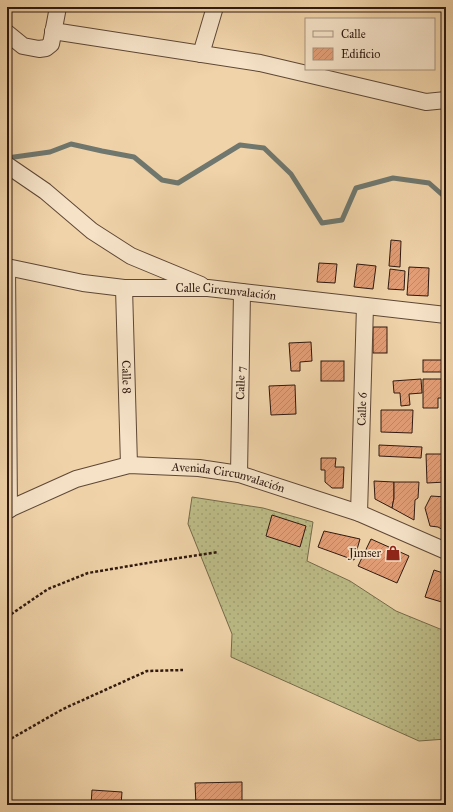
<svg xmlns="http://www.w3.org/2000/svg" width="453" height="812" font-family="'IM FELL Great Primer',serif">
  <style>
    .grass { fill: url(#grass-dots); stroke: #756a4a }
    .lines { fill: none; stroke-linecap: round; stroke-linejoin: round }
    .stream { stroke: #6f776e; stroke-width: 5 }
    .building { fill: url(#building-hatch); stroke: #2e180f }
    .minor-casing { stroke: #5e4736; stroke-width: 18 }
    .path { stroke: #2e180f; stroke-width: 2.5; stroke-dasharray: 3 2; stroke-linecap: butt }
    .minor { stroke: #f5e2c7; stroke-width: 16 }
    .labels { text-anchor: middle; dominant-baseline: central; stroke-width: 3.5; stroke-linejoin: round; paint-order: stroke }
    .street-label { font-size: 12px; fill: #2e180f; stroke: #f5e2c7 }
    .poi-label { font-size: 12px; fill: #2e180f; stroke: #f5e2c7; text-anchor: end }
  </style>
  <defs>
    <pattern id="grass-dots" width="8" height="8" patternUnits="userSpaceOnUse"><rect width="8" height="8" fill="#bcbb86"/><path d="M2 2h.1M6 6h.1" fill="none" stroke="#a2a072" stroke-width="1.8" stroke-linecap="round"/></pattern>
    <pattern id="building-hatch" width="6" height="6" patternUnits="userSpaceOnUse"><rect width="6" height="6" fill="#e39e77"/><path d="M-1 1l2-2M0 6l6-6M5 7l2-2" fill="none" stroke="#c38766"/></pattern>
  </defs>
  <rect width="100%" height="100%" fill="#f0d3a9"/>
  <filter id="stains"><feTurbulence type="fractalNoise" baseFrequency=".005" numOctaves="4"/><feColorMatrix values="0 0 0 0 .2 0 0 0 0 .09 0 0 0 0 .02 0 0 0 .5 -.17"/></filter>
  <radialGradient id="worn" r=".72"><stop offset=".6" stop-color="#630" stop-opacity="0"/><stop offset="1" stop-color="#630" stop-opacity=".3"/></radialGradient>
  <!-- grass -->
  <path class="grass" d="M192 497 263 508 313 522 307 561 350 581 396 611 440 629H446V739L419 741 231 657 232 634 188 524Z"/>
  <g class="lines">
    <!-- stream -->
    <path class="stream" d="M7 158 50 152 71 144 102 151 134 157 162 180 178 183 240 145 264 148 291 174 322 223 342 220 356 188 393 178 429 183 446 198"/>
  </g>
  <!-- building -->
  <g class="building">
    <path d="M391 240 401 241 400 267 389 266Z"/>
    <path d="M319 263 337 264 335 283 317 282Z"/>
    <path d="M357 264 376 266 373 289 354 287Z"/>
    <path d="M409 267 429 268 428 296 407 295Z"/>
    <path d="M390 269 405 271 404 290 388 289Z"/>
    <rect x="373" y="327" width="14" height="26"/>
    <path d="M311 342 312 361 300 362V371H291L289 343Z"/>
    <rect x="423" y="360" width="23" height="12"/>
    <rect x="321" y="361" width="23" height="20"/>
    <path d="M421 379 422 393 409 394 410 405 401 406 400 393H394L393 381Z"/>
    <path d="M423 379H446V398H438V408H423Z"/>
    <path d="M295 385 296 414 271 415 269 386Z"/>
    <path d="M381 410H413L412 433 381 432Z"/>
    <path d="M379 445 422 447 421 458 379 456Z"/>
    <path d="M442 446H446V482L427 483 426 454H443Z"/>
    <path d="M321 458H336L335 467H344L343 488H332L325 482V470H321Z"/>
    <path d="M374 481 394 482V498L392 508 375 499Z"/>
    <path d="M394 482H419L418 498 415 500 414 520 392 508 394 498Z"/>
    <path d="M431 496 446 497V530L445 531 438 527 430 526 425 508Z"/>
    <path d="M272 515 306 526 300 547 266 536Z"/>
    <path d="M324 531 360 539 354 560 318 547Z"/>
    <path d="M371 539 409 556 397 583 358 566Z"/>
    <path d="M434 570 446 574V600L445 603 425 597Z"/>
    <path d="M242 782V805H196L195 783Z"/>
    <path d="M92 790 122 792 121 805H91Z"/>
  </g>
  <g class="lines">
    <!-- minor casing -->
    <g class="minor-casing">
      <g id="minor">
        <path d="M53 31 260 63 426 102 446 100"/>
        <path d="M7 33 23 46 39 49 46 48 51 44 58 7"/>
        <path d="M201 54 215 7"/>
        <path d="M7 165 45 191 92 231 131 256 201 285"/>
        <path id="s1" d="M7 267 83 283 124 288H208L446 315"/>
        <path d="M7 267 9 510"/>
        <path id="s2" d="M124 288 129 465"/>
        <path id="s3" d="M239 474 242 292"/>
        <path id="s4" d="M7 510 76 479 129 465 199 468 239 474 359 513 446 551"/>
        <path id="s5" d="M359 513 365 306"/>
      </g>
    </g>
    <!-- path -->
    <g class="path">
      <path d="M7 617 48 589 88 573 159 561 218 552"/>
      <path d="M7 741 63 709 147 671 183 670"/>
    </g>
    <!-- minor -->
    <use href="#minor" class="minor"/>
  </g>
  <!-- icons -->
  <defs>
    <g id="shop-bare" transform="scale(1.2)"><path d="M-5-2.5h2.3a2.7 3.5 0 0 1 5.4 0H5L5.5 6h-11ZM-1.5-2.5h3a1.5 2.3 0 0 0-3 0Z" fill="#8f2418" stroke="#f5e2c7" stroke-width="2.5" paint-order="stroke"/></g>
  </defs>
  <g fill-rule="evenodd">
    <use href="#shop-bare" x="393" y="553"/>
  </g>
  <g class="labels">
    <!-- street labels -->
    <g class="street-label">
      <text stroke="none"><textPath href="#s1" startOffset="221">Calle Circunvalación</textPath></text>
      <text stroke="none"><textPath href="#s2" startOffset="89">Calle 8</textPath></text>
      <text stroke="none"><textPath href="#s3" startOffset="91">Calle 7</textPath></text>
      <text stroke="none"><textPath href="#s5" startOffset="104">Calle 6</textPath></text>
      <text stroke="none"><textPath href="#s4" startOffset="231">Avenida Circunvalación</textPath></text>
    </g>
    <!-- poi labels -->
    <g class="poi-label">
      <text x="381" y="553">Jimser</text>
    </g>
  </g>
  <!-- margin -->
  <rect width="453" height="812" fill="none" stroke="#f0d3a9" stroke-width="24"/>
  <rect x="8" y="8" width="437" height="796" fill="none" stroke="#2e180f" stroke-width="2"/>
  <rect x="12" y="12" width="429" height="788" fill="none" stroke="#2e180f"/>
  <!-- legend -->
  <rect x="305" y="18" width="130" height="52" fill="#f5e2c7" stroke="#a5917d"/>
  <rect x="313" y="31" width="20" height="6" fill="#f5e2c7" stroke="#a5917d"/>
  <text x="341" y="38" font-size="12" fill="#2e180f">Calle</text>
  <rect x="313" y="48" width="20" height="12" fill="url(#building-hatch)" stroke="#a5917d"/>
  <text x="341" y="58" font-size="12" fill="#2e180f">Edificio</text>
  <rect width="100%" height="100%" filter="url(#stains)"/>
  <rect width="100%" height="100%" fill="url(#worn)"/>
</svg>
